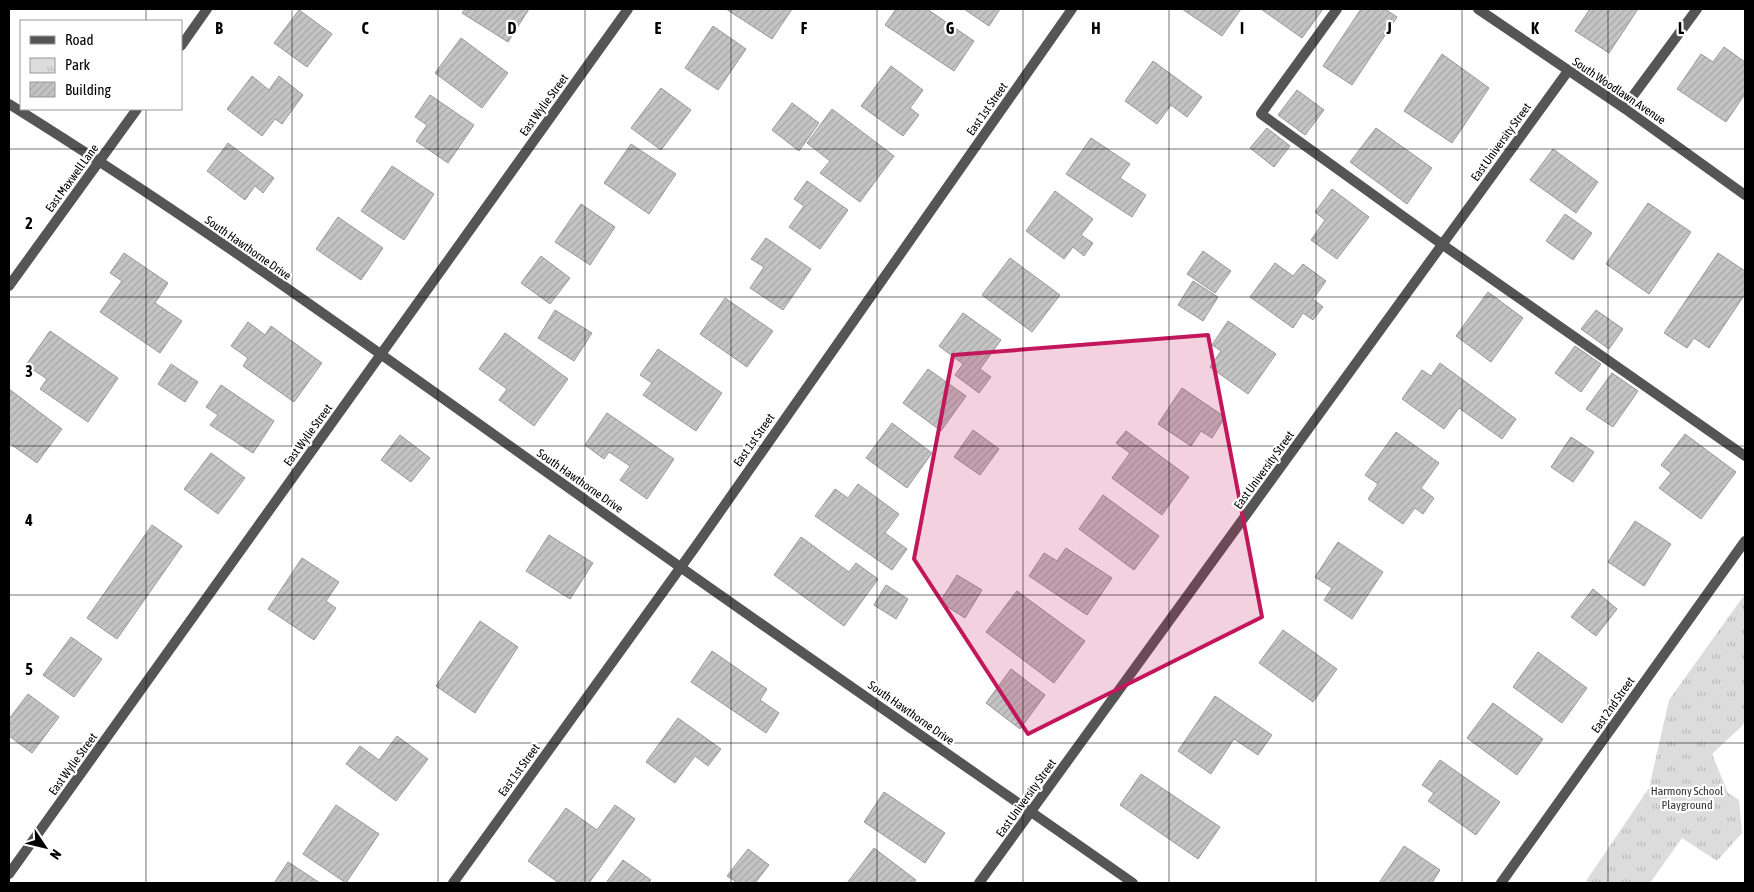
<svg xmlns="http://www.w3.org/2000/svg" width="1754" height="892" font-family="'Asap Condensed',sans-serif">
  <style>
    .park { fill: url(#park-tufts) }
    .building { fill: url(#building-hatch); stroke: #999 }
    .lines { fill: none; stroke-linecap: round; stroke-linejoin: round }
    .service { stroke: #555; stroke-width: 10 }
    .minor { stroke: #555; stroke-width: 10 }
    .tertiary { stroke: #555; stroke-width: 10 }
    .marked { fill: #c2185b; fill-opacity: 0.2; stroke: #c2185b; stroke-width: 4; stroke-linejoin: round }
    .grid { fill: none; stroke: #000; stroke-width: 1; stroke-opacity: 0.55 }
    .labels { text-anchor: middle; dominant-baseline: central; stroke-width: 4.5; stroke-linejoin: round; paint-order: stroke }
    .street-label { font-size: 12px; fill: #000; stroke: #fff }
    .park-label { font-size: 12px; fill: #333; stroke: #fff }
    .grid-label { font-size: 16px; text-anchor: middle; font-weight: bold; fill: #000; stroke: #fff; stroke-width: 4.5; stroke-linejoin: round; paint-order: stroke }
  </style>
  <defs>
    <pattern id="park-tufts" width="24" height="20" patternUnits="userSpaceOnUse" patternTransform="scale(1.25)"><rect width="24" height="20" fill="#dcdcdc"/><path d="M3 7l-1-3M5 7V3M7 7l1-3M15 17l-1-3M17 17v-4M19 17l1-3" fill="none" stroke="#bbb"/></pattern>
    <pattern id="building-hatch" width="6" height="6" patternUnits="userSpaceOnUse" patternTransform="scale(1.25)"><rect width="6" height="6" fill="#c4c4c4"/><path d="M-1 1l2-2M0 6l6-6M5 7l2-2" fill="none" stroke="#a7a7a7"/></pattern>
  </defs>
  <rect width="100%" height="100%" fill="#fff"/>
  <!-- park -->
  <path class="park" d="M1745 594V721L1742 726 1712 754 1728 793 1739 800 1742 833 1717 861 1682 838 1650 883H1590L1586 881 1649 788 1669 700Z"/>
  <!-- building -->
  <g class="building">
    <path d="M465 9H529L508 42 462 13Z"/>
    <path d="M726 9H792L772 39Z"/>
    <path d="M896 9H927L974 41 954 71 885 25Z"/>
    <path d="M964 9H1000L989 26Z"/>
    <path d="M1182 9H1241L1222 36Z"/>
    <path d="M1261 9H1323L1302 38Z"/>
    <path d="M1361 9H1385L1397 17 1352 85 1323 66Z"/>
    <path d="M1590 9H1638L1609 53 1575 31Z"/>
    <path d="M299 10 332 34 307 67 274 43Z"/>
    <path d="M713 26 746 49 718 90 685 68Z"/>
    <path d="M461 38 508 73 482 108 435 73Z"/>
    <path d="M1724 47 1745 62V94L1726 122 1677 89 1701 54 1713 62Z"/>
    <path d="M1442 54 1489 88 1452 143 1404 111Z"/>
    <path d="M1153 61 1202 97 1187 117 1171 105 1157 124 1125 101Z"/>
    <path d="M891 66 923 90 910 108 919 115 903 136 861 106Z"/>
    <path d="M252 76 269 90 279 76 303 95 282 124 275 119 262 136 227 109Z"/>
    <path d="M661 88 691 110 661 150 631 128Z"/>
    <path d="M1297 90 1324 110 1305 135 1278 115Z"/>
    <path d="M430 95 474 125 448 163 416 141 427 125 415 117Z"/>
    <path d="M792 103 819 123 799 151 772 130Z"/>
    <path d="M832 109 894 156 860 202 820 173 830 161 807 143Z"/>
    <path d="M1267 128 1290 146 1274 167 1250 148Z"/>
    <path d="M1376 128 1432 168 1407 204 1350 162Z"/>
    <path d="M1091 138 1130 164 1120 178 1146 195 1132 217 1066 174Z"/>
    <path d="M228 143 274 178 263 193 255 186 245 200 207 171Z"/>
    <path d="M631 144 676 174 649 214 604 183Z"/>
    <path d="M1553 149 1598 182 1576 213 1530 180Z"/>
    <path d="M392 166 434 194 404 240 361 211Z"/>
    <path d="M807 181 848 210 820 249 789 227 804 206 794 199Z"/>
    <path d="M1332 189 1369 217 1337 259 1311 240 1325 220 1315 212Z"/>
    <path d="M1055 191 1093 219 1081 235 1093 243 1084 256 1073 247 1064 259 1026 231Z"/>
    <path d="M1648 203 1691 232 1649 294 1606 264Z"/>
    <path d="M581 204 615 227 590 265 555 242Z"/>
    <path d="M1565 214 1592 233 1573 260 1546 241Z"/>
    <path d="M338 217 383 248 361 280 316 249Z"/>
    <path d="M766 238 811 269 783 310 750 288 764 267 751 259Z"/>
    <path d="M1203 251 1231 271 1215 293 1187 274Z"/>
    <path d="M124 253 168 283 155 303 182 321 160 353 100 312 122 281 110 273Z"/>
    <path d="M1718 253 1745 271V294L1709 348 1694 338 1687 348 1664 333Z"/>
    <path d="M541 256 570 278 550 304 521 283Z"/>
    <path d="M1010 258 1060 295 1032 332 982 295Z"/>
    <path d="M1275 263 1293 276 1303 264 1326 281 1313 299 1323 307 1313 320 1303 313 1293 328 1250 297Z"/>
    <path d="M1193 281 1218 297 1203 321 1178 305Z"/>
    <path d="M1488 292 1523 318 1491 362 1456 336Z"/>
    <path d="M725 298 773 331 747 367 700 334Z"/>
    <path d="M555 310 592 333 574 361 538 338Z"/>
    <path d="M1596 310 1623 329 1609 349 1581 329Z"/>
    <path d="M963 313 1001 340 980 369 991 377 979 393 955 375 963 364 939 346Z"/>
    <path d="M1228 321 1276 354 1248 394 1210 367 1221 351 1212 345Z"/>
    <path d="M248 322 265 335 271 326 322 363 294 402 243 366 248 358 231 346Z"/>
    <path d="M50 331 118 378 88 422 40 389 47 379 26 365Z"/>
    <path d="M505 333 568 379 534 426 499 400 507 389 479 369Z"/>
    <path d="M1575 346 1601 364 1581 392 1555 373Z"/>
    <path d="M658 349 722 393 696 431 643 395 652 383 640 375Z"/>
    <path d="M1440 363 1516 419 1502 439 1459 408 1444 429 1402 399 1422 370 1431 376Z"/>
    <path d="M171 364 198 382 185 402 158 384Z"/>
    <path d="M928 369 966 396 941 431 903 403Z"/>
    <path d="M1612 373 1638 391 1613 427 1586 409Z"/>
    <path d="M221 385 274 421 253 453 210 425 218 415 206 407Z"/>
    <path d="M1182 388 1225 417 1212 438 1201 431 1191 446 1158 424Z"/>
    <path d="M9 389 62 429 37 463 9 443Z"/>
    <path d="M607 413 674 459 647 499 620 480 630 466 609 452 604 459 585 445Z"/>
    <path d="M892 423 932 453 907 488 866 458Z"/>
    <path d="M973 430 999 449 980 475 954 457Z"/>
    <path d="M1126 431 1189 477 1162 515 1112 478 1130 453 1116 443Z"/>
    <path d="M1396 432 1439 463 1421 488 1434 498 1423 514 1415 508 1403 524 1368 499 1378 484 1365 475Z"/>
    <path d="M1685 434 1736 472 1701 519 1659 488 1671 473 1661 465Z"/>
    <path d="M400 435 430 458 411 482 381 460Z"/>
    <path d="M1571 437 1594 452 1573 482 1551 467Z"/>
    <path d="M211 453 245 478 218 514 184 489Z"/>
    <path d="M858 484 899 514 885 533 907 549 892 570 815 516 835 489 848 498Z"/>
    <path d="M1103 495 1159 536 1134 570 1079 529Z"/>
    <path d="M1635 521 1671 544 1644 586 1608 562Z"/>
    <path d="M152 525 182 546 117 639 87 618Z"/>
    <path d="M549 535 593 563 570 599 526 571Z"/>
    <path d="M801 537 849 572 856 563 878 579 844 626 774 575Z"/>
    <path d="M1338 542 1383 572 1352 619 1324 600 1332 588 1315 577Z"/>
    <path d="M1066 548 1112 578 1087 615 1029 576 1044 553 1057 561Z"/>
    <path d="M302 558 339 582 326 601 336 608 314 640 268 609Z"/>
    <path d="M957 575 982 590 965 618 940 602Z"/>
    <path d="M886 585 908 599 896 619 874 605Z"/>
    <path d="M1593 589 1617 609 1596 636 1571 617Z"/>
    <path d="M1017 591 1085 641 1054 683 986 632Z"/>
    <path d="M480 621 518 647 475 713 436 686Z"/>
    <path d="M1283 630 1337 669 1313 702 1259 663Z"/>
    <path d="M71 637 102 659 74 697 43 675Z"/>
    <path d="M712 651 767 689 760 700 779 713 766 733 691 682Z"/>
    <path d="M1538 652 1587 688 1562 723 1513 687Z"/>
    <path d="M1011 669 1045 695 1020 729 986 703Z"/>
    <path d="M28 694 59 717 32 753 9 736V719Z"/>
    <path d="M1215 696 1272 735 1258 755 1234 739 1211 774 1178 751Z"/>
    <path d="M1493 703 1543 739 1517 775 1467 738Z"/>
    <path d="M678 718 721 749 708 766 695 756 675 783 646 762Z"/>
    <path d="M397 736 428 759 396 801 346 764 360 746 379 760Z"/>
    <path d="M1440 760 1500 802 1476 835 1428 801 1434 793 1422 785Z"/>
    <path d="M1141 774 1220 827 1198 859 1120 805Z"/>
    <path d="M884 792 945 833 925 863 864 822Z"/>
    <path d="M336 805 379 834 346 883 303 854Z"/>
    <path d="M615 805 635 819 589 883H559L528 861 566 808 597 830Z"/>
    <path d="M1404 846 1440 870 1432 883H1379Z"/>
    <path d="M874 848 916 880 914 883H847Z"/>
    <path d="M748 849 769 865 755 883H738L727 876Z"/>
    <path d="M623 860 651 880 648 883H606Z"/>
    <path d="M288 862 320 883H274Z"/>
  </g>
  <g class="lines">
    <!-- service -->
    <path class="service" d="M1337 9 1261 114 1443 245 1745 456"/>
    <!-- minor -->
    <g class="minor">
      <path d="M1478 9 1624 108 1745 195"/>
      <path d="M181 46 207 9"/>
      <path d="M9 104C207 227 397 366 587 501 768 630 951 756 1133 883"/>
      <path d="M1624 108 1697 9"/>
      <path d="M9 286 137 109"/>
      <path d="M9 874 628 9"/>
      <path d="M453 883 696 546 1072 9"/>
      <path d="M979 883 1568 71"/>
    </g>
    <!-- tertiary -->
    <path class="tertiary" d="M1501 883 1745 541"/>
  </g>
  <!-- marked area -->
  <path class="marked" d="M1208 335 1262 617 1028 734 914 559 953 355Z"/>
  <!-- grid -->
  <path class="grid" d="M146 9V21M292 9V883M438 9V883M585 9V883M731 9V883M877 9V883M1023 9V883M1169 9V883M1316 9V883M1462 9V883M1608 9V883M146 109V883M9 149H1745M9 297H1745M9 446H1745M9 595H1745M9 743H1745"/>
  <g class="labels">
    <!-- street labels -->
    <g class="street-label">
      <text transform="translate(1619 91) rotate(34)">South Woodlawn Avenue</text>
      <text transform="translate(544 105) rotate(-54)">East Wylie Street</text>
      <text transform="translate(987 109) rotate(-55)">East 1st Street</text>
      <text transform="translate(1501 142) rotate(-54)">East University Street</text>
      <text transform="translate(72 178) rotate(-54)">East Maxwell Lane</text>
      <text transform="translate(248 248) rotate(35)">South Hawthorne Drive</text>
      <text transform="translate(308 435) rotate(-54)">East Wylie Street</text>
      <text transform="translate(754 440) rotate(-55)">East 1st Street</text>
      <text transform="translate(1264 470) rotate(-54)">East University Street</text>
      <text transform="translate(580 481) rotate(35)">South Hawthorne Drive</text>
      <text transform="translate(1613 705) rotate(-55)">East 2nd Street</text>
      <text transform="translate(911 713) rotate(35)">South Hawthorne Drive</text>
      <text transform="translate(73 764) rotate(-54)">East Wylie Street</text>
      <text transform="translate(519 770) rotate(-54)">East 1st Street</text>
      <text transform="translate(1026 798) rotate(-54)">East University Street</text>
    </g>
    <!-- park labels -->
    <g class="park-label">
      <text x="1687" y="791">Harmony School<tspan x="1687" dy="14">Playground</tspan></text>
    </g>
  </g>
  <g class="grid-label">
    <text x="219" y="34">B</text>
    <text x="365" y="34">C</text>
    <text x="512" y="34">D</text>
    <text x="658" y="34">E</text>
    <text x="804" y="34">F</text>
    <text x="950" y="34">G</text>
    <text x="1096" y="34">H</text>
    <text x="1242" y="34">I</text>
    <text x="1389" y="34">J</text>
    <text x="1535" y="34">K</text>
    <text x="1681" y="34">L</text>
    <text x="29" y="229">2</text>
    <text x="29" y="377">3</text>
    <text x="29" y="526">4</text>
    <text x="29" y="675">5</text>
  </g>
  <!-- border -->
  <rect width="1754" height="892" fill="none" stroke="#000000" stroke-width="20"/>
  <!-- legend -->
  <rect x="20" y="20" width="162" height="90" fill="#ffffff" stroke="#999999"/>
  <rect x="30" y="36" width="25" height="8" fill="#555555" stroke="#999999"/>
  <text x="65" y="45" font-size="15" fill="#000000">Road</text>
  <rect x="30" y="58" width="25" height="15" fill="url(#park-tufts)" stroke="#999999"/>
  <text x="65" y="70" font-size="15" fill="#000000">Park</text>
  <rect x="30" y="82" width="25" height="15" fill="url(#building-hatch)" stroke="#999999"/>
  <text x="65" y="95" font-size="15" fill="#000000">Building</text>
  <!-- north arrow -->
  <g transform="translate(45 847) rotate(125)" stroke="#ffffff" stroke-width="4" paint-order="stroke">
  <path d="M0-4L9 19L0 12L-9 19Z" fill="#000000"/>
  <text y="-8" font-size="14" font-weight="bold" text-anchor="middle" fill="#000000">N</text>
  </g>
</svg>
